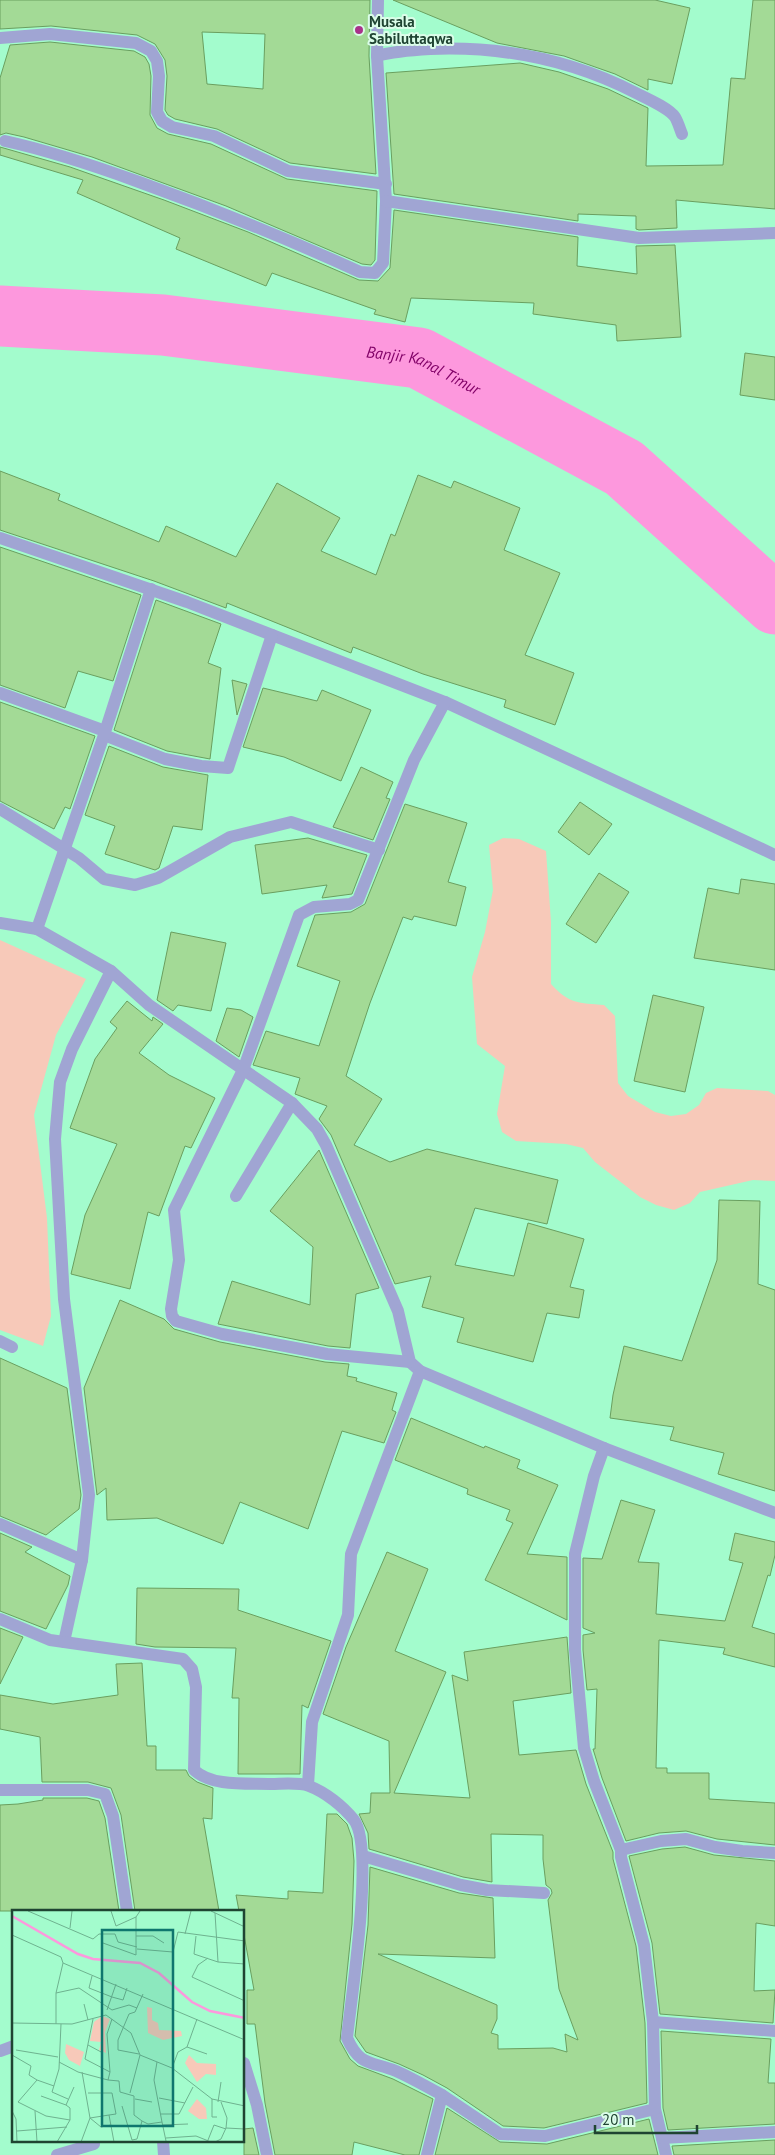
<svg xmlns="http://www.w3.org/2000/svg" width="775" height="2155" font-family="'PT Sans',sans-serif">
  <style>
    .green { fill: #f7c9b9 }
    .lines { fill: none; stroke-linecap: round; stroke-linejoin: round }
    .river { stroke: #fd98dd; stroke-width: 61 }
    .building { fill: #a3da96; stroke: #6a9f5f; fill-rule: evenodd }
    .minor { stroke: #a0a5d3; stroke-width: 12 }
    .poi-dot { fill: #a9328a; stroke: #dbfde9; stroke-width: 2 }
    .labels { text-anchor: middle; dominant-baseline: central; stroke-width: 4; stroke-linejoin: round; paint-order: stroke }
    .poi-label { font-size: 15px; font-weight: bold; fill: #1f4432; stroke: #dbfde9; text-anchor: start }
    .water-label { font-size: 16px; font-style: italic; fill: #830469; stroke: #dbfde9 }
    .inset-river { fill: none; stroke: #fd98dd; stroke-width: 2.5 }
    .inset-road { fill: none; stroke: #6eb28f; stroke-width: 1 }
    .view { fill: #0f766e; fill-opacity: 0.15; stroke: #0f766e; stroke-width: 2.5 }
    .inset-edge { fill: none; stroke: #1f4432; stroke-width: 2.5 }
  </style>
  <rect width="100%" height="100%" fill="#a3fccd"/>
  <!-- green -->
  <g class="green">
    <path d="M503 838 519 839 546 851 551 922V984C569 1004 579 1003 604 1005L615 1016 618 1083 628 1096 655 1112 671 1116 686 1114 699 1105 706 1093 717 1088 768 1091 775 1095V1181L753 1180 700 1192 690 1203 674 1210 656 1205 640 1197 595 1162 583 1148 566 1144 516 1141 502 1132 497 1114 505 1066 477 1044 472 977 485 932 493 890 489 845Z"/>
    <path d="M0 940 86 979 56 1035 34 1115 47 1218 51 1316 43 1346 0 1330Z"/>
  </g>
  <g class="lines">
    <!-- river -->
    <path class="river" id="s1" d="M0 316 163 325 419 358 624 468 775 604"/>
  </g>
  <!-- building -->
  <g class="building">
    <path d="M0 0H370L369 56 376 174 290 163 217 129 175 119 168 115 165 110 167 76 165 60 155 44 137 35 51 26 0 29ZM202 32 265 34 263 89 207 84Z"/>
    <path d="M393 0H655L690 8 672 84 648 79V90L615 74 564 56 497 43Z"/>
    <path d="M753 0H775V209L676 200 677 228 639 230 636 229V216L578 214V221L394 194 386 73 520 63 559 72 608 89 648 108 646 166 723 165 731 78 745 79Z"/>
    <path d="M50 42 134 51 145 57 149 64 151 76 150 115 157 128 168 134 211 144 287 179 377 191 375 260 371 265 362 264 226 206 92 157 24 137 6 133 0 135V78L10 45Z"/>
    <path d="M0 147 70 167 164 200 248 232 359 280 378 281 390 268 394 210 578 237 577 266 637 274 636 246 675 245 681 337 617 341 616 325 533 314 534 303 411 298 405 322 374 314 376 310 272 273 266 286 176 249 180 238 77 193 83 180 0 155Z"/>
    <path d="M745 353 775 357V400L740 395Z"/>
    <path d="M0 471 60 494 58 500 159 542 166 526 236 557 277 483 340 518 321 551 376 575 391 534 395 536 418 475 451 488 454 481 520 508 504 550 560 573 525 655 574 673 555 725 504 707 506 700 423 674 353 647 351 653 227 603 226 608 154 581 0 530Z"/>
    <path d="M0 547 141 595 113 681 78 671 65 708 0 685Z"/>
    <path d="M156 600 221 624 208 663 221 668 210 759 167 751 114 730Z"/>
    <path d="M232 680 247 684 237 715Z"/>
    <path d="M263 688 317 701 322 690 371 710 341 781 284 757 243 747Z"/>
    <path d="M0 702 95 736 70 809 65 807 54 829 0 801Z"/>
    <path d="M109 746 163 767 208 775 202 830 173 826 159 868 155 870 105 854 115 826 85 815Z"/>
    <path d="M361 767 393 782 386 798 390 799 373 840 333 827Z"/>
    <path d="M580 802 612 824 589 855 558 832Z"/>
    <path d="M405 804 467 823 448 882 466 887 456 926 414 916 412 920 403 917 370 1003 346 1076 382 1099 354 1145 390 1162 427 1149 558 1180 547 1224 475 1208 455 1265 514 1276 528 1223 584 1239 570 1287 584 1290 579 1318 547 1313 533 1362 457 1342 464 1318 422 1307 431 1276 395 1284 331 1135 319 1119 327 1106 295 1094 300 1078 253 1065 266 1031 319 1046 340 981 297 966 315 915 351 912 365 904Z"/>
    <path d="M308 838 367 855 352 894 322 898 327 885 262 894 255 845Z"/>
    <path d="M599 873 629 892 596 943 566 924Z"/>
    <path d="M741 879 775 884V970L694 958 708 888 739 894Z"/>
    <path d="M171 932 226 943 211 1011 178 1005 173 1011 157 1000Z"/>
    <path d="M653 995 704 1007 685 1092 634 1081Z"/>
    <path d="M127 1001 152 1021 153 1017 163 1024 139 1053 169 1075 215 1098 191 1148 185 1146 159 1216 148 1212 130 1289 71 1274 85 1215 117 1144 70 1128 95 1059 117 1028 110 1022Z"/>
    <path d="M227 1008 241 1010 253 1017 239 1057 216 1041Z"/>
    <path d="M319 1150 379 1288 356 1294 350 1348 328 1346 218 1324 232 1281 310 1305 313 1247 270 1211Z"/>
    <path d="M719 1200 760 1201 758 1284 775 1290V1491L718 1474 724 1453 670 1440 674 1427 610 1418 613 1395 624 1346 682 1361 717 1260Z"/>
    <path d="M120 1300 164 1319 174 1329 220 1342 325 1362 349 1364 347 1376 357 1378 356 1381 397 1393 392 1410 396 1412 384 1443 342 1431 308 1529 240 1502 223 1544 157 1518 107 1520 106 1488 97 1495 84 1388Z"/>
    <path d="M0 1358 67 1388 81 1495 79 1509 46 1535 0 1516Z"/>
    <path d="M411 1418 484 1448 485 1446 520 1460 517 1468 558 1485 527 1554 567 1557V1620L485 1580 513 1523 506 1520 510 1510 467 1494 468 1489 395 1460Z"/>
    <path d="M621 1500 655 1510 638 1562 659 1563 656 1614 725 1621 743 1563 729 1560 735 1533 775 1542V1555L770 1576 768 1575 752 1627 775 1634V1667L723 1654 725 1648 659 1640 656 1768H667V1773H709V1799L775 1803V1845L717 1839 686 1831 659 1833 626 1841 602 1778 593 1749H595L597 1689 587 1690 583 1650V1635L595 1633 583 1628V1558L602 1559Z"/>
    <path d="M0 1533 32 1547 25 1552 70 1576 68 1585 46 1629 0 1611Z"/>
    <path d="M387 1552 428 1569 395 1651 446 1672 394 1793 470 1798 452 1675 468 1681 464 1652 567 1637 571 1693 513 1701 519 1755 576 1750 586 1784 613 1852V1859L636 1946 645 2023 647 2103 544 2128 503 2126 447 2088 423 2075 399 2064 366 2052 355 2036 368 1925 370 1867 459 1893 493 1898 495 1958 378 1954 497 2005V2019L491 2033 498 2035V2049L553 2048 567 2052 565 2034 578 2040 559 1989 548 1900 552 1893 551 1889 546 1885 543 1859V1835L491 1834 492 1882 463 1877 369 1849 368 1833 359 1814 370 1813 371 1793H390L389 1741 323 1714 346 1647Z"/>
    <path d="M137 1588 239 1589 238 1610 331 1641 308 1708 302 1705 300 1774H238L239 1698H232L236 1648 155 1647 136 1644Z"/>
    <path d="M0 1628 23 1637 0 1684Z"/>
    <path d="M142 1663 147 1746H156V1770H186L189 1776 197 1782 213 1788 212 1819 203 1818 219 1911H135L121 1815 111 1788 88 1782H42L40 1737 0 1729V1695L53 1704 118 1695 116 1664Z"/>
    <path d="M43 1798H87L99 1801 105 1818 119 1911H0V1805L18 1804 43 1800Z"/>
    <path d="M327 1814H337L347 1824 352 1838 354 1861 352 1924 340 2041 350 2059 358 2066 393 2079 433 2099 419 2155H405L354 2142 352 2155H275L265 2103 255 2024H247V1990H254L244 1935V1911H239L236 1895 288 1899V1891L323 1893Z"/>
    <path d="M685 1847 714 1855 775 1861V1926L756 1923 754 1991 775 1990 773 2023 660 2014 652 1943 629 1856 662 1849Z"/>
    <path d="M661 2031 771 2039 768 2083H775V2124L668 2130 663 2108Z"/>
    <path d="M447 2108 500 2142 547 2144 649 2119 658 2155H435Z"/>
    <path d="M253 2128 259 2155H244V2129Z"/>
    <path d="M775 2140V2155H674L672 2146Z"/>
  </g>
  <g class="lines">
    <!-- minor -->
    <g class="minor">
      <path d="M378 0 377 56C395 51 412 50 430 49 502 46 572 60 636 93 646 98 669 108 675 117 678 122 680 129 682 134"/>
      <path d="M0 38 50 34 136 43 151 51 157 61 159 76 157 112 162 121 172 127 214 136 288 171 386 184"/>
      <path d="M5 141C51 151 95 166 139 182 214 209 288 239 360 272L375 273 383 263 386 201 377 56"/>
      <path d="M386 201 639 238 775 233"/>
      <path d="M0 538 187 602 445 702 775 855"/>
      <path d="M0 693 105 731"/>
      <path d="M104 735 165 759 201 766 228 768 272 635"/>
      <path d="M0 809 79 858 104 879 135 885 158 878 230 837 291 822 379 850"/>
      <path d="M0 923 37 929 111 971 149 1005 292 1103 317 1129 326 1145 398 1311 410 1362 420 1371 604 1448 775 1513"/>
      <path d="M37 929 104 735 151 589"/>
      <path d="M236 1196 292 1103"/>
      <path d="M0 1341 12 1347"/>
      <path d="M410 1362 327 1354 222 1334 176 1321 172 1316 171 1309 179 1260 174 1210 243 1070 299 915 314 907 350 904 358 900 414 760 445 702"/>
      <path d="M0 1524 82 1560 64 1642 50 1640 0 1619"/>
      <path d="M82 1560 89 1495 64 1299 55 1139 60 1082 72 1049 111 971"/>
      <path d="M64 1642 183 1659 192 1669 196 1687 194 1770C212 1787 248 1783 271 1784 282 1784 299 1782 309 1786 325 1792 343 1806 354 1820 375 1848 351 1998 347 2038 360 2067 371 2061 396 2071 412 2078 427 2087 442 2095"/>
      <path d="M308 1785 312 1722 348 1615 351 1554 420 1371"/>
      <path d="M0 1790H88L105 1794 113 1816 127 1911"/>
      <path d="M621 1850 661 1841 686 1839 715 1847 742 1851 775 1853"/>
      <path d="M363 1856 461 1885 487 1890 544 1893"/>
      <path d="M653 2022 775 2031"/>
      <path d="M0 2051 14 2046"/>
      <path d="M244 2063 257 2105 267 2155"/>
      <path d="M655 2109 666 2155"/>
      <path d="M662 2138 775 2132"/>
      <path d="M163 2141 164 2155"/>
      <path d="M57 2155 94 2144"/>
      <path d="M427 2155 442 2095 500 2134 545 2136 655 2109 653 2022 644 1945 621 1857V1850L594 1781 584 1748 575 1650V1554L594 1476 604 1448"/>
    </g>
  </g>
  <!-- markers -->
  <circle class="poi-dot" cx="359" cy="30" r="5"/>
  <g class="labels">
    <!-- poi labels -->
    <g class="poi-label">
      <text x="369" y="21">Musala<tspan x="369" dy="17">Sabiluttaqwa</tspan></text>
    </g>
    <!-- water labels -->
    <g class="water-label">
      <text stroke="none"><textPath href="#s1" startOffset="429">Banjir Kanal Timur</textPath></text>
    </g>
  </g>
  <!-- overview -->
  <g transform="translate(12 1910)">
    <rect width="232" height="232" fill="#a3fccd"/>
    <path d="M135 97 140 98V110L146 113 147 120 169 121 170 126 151 130 136 123ZM90 106 98 109 93 122 94 143 87 140 89 132 78 131 82 112ZM54 134 72 142 68 156 57 150 53 143ZM177 145 185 153 204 154V165L194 164 185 172 173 153ZM185 189 194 198 195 209H187L176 201Z" fill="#f7c9b9"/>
    <path class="inset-river" d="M0 6 66 44 81 49 128 53 147 63 180 92 198 101 233 108"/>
    <path class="inset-road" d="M16 1 81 29 87 24H103L106 32 125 37M99 1 104 16 124 7 128 1M199 1 233 17M203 3 206 52M124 7V26H141L152 33M58 18 60 1M173 24 179 1M0 25 49 47 51 53M184 26 182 44 206 52 233 54M91 33 124 45V26M125 39 161 42 166 22 233 31M196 48 186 55 180 67 233 91M80 66 77 78 100 87M44 83 67 78 100 100 117 95 125 98M100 87 111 90 115 78M72 94 76 110M95 100 104 74M0 113 60 114 94 105 119 123 128 145 160 158 200 189 233 196M44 114V83L51 53 233 130M49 114 47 159 40 182 56 189M76 135 91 143M175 137 195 144M4 140 46 147M127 144 106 140V130L117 104 123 102 131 84M0 145 19 156 17 165 25 170M47 152 66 162 96 170 98 162 73 149 81 109M160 158 166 142 175 137 185 109M70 162 78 208 89 217 99 215M98 162 95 124 100 109M96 170 107 171 108 182 122 186V205L130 211M76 183H100L104 204 97 205M118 183 128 145M29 186 54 195 62 177M147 188 173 193M123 189 140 192M200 189V207H205M6 192 34 206 58 210M6 192 25 170 42 176M206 192 209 172M110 196 120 230 125 229 130 211 136 214 150 212 142 170 145 152M0 201 4 209 5 232M23 201 25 232M149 204H167L181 177M150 212 154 231M150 215 176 214M214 218 233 219M5 221 55 217M154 228 184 226 199 232M196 230 202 215 214 219M45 232 58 210V198L54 195M69 232 78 208 97 205 102 232M203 232 209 229 214 218 215 208 209 192"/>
    <path class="view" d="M90 20H161V216H90Z"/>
    <rect width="232" height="232" class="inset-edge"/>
  </g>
  <!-- scale -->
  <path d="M595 2125v8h102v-8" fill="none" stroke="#1f4432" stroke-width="2.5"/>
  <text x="602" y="2125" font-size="15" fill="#1f4432" stroke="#dbfde9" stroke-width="4" paint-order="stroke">20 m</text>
</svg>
